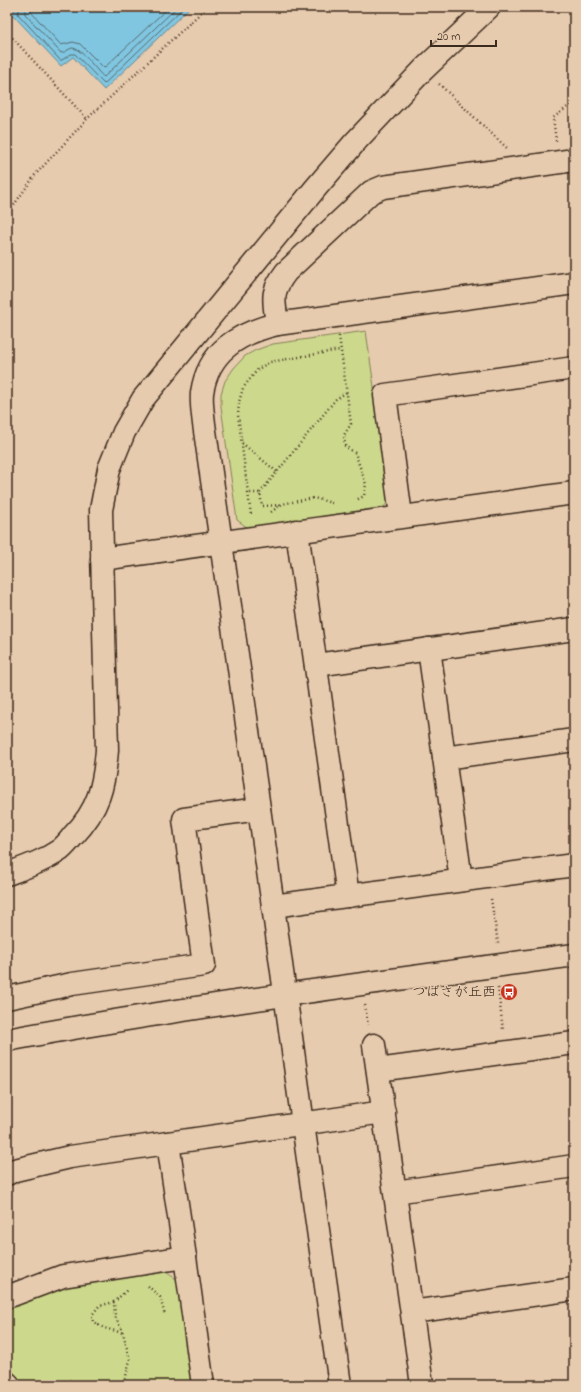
<svg xmlns="http://www.w3.org/2000/svg" width="581" height="1392" font-family="'Indie Flower','Klee One',sans-serif">
  <style>
    .green { fill: #ccd88c; stroke: #848155 }
    .water { fill: #80c6e1; stroke: #648893 }
    .lines { fill: none; stroke-linecap: round; stroke-linejoin: round }
    .shore { stroke: #57686c; stroke-width: 1 }
    .minor-casing { stroke: #3b2a1e; stroke-width: 25 }
    .tertiary-casing { stroke: #3b2a1e; stroke-width: 25 }
    .path { stroke: #3b2a1e; stroke-width: 2.5; stroke-dasharray: 1 3; stroke-linecap: butt }
    .minor { stroke: #e7cbae; stroke-width: 22 }
    .tertiary { stroke: #e7cbae; stroke-width: 22 }
    .labels { text-anchor: middle; dominant-baseline: central; stroke-width: 3; stroke-linejoin: round; paint-order: stroke }
    .poi-label { font-size: 14px; fill: #3b2a1e; stroke: #e7cbae; text-anchor: end }
  </style>
  <rect width="100%" height="100%" fill="#e7cbae"/>
  <filter id="ink" filterUnits="userSpaceOnUse"><feTurbulence type="fractalNoise" baseFrequency=".025" numOctaves="2"/><feDisplacementMap in="SourceGraphic" scale="8" xChannelSelector="R" yChannelSelector="G"/><feConvolveMatrix kernelMatrix="1 2 1 2 8 2 1 2 1" color-interpolation-filters="sRGB"/></filter>
  <g filter="url(#ink)">
    <!-- green -->
    <g class="green">
      <path d="M366 331 390 499 384 507 248 528 237 520 221 407V394L225 381 234 368 245 356 256 350 273 344Z"/>
      <path d="M164 1271 178 1280 193 1385H24L7 1369V1307L39 1294 95 1280Z"/>
    </g>
    <!-- water -->
    <path class="water" d="M18 7H190L104 90 73 57 61 66 11 13Z"/>
    <g class="lines">
      <!-- shore -->
      <g class="shore">
        <path d="M20 7 18 14 60 60H62L71 54H75L104 84 184 7"/>
        <path d="M25 7V14L61 53C65 53 68 49 72 48 82 48 96 71 104 77L177 7"/>
        <path d="M31 7V12L61 45 73 42 80 44 104 68 169 7"/>
      </g>
      <!-- minor casing -->
      <g class="minor-casing">
        <g id="minor">
          <path d="M277 324C274 299 270 293 286 272L371 192 383 187 574 160"/>
          <path d="M401 516 385 395 574 368"/>
          <path d="M297 531 348 896"/>
          <path d="M102 559 574 493"/>
          <path d="M429 649 461 880"/>
          <path d="M316 665 574 629"/>
          <path d="M444 758 574 740"/>
          <path d="M7 874C26 867 44 861 60 850 65 846 69 841 73 836 99 809 104 786 107 750L101 510 109 469 124 432 143 399 314 190 356 141 423 70 489 7"/>
          <path d="M273 906 574 865"/>
          <path d="M7 998 72 984 204 965 184 819 259 809"/>
          <path d="M374 1045 422 1385"/>
          <path d="M378 1070 574 1043"/>
          <path d="M7 1174 15 1170 70 1157 384 1112"/>
          <path d="M395 1192 574 1166"/>
          <path d="M185 1257 203 1385"/>
          <path d="M7 1297 63 1276 185 1257 168 1143"/>
          <path d="M412 1312 574 1289"/>
          <path d="M7 1383 9 1385"/>
          <path d="M340 1385 303 1124 273 906 204 424C203 414 201 403 202 393 208 351 239 333 277 324L574 283"/>
        </g>
      </g>
      <!-- tertiary casing -->
      <g class="tertiary-casing">
        <path id="tertiary" d="M7 1040C195 1005 385 981 574 955"/>
      </g>
      <!-- path -->
      <g class="path">
        <path d="M7 32 87 119"/>
        <path d="M439 84 507 148"/>
        <path d="M556 141 553 118 574 102"/>
        <path d="M7 215 35 175 87 119 207 7"/>
        <path d="M339 336 351 424 344 435 345 446 355 453 366 484 364 496 356 500"/>
        <path d="M242 443 277 472"/>
        <path d="M248 493 251 515"/>
        <path d="M260 493 336 399 347 392"/>
        <path d="M280 505 262 506 260 493H248L238 415 239 402 243 388 258 369 270 362 340 350"/>
        <path d="M271 512 282 504 314 498 332 503"/>
        <path d="M491 899 498 943"/>
        <path d="M498 988 503 1030"/>
        <path d="M365 1005 368 1025"/>
        <path d="M148 1286 160 1297 165 1316"/>
        <path d="M114 1302 99 1306 92 1315 93 1322 104 1328 123 1333"/>
        <path d="M54 1385 69 1380 80 1385"/>
        <path d="M120 1385 125 1380 130 1360 123 1333 115 1316 114 1302 128 1289"/>
      </g>
      <!-- minor -->
      <use href="#minor" class="minor"/>
      <!-- tertiary -->
      <use href="#tertiary" class="tertiary"/>
    </g>
  </g>
  <!-- icons -->
  <defs>
    <g id="bus-disc" transform="scale(0.9)"><circle r="9.5" fill="#c8321e" stroke="#e7cbae"/><path d="M-5-6H5V4H4V6H2V4H-2V6H-4V4H-5ZM-3.5-4V0h7V-4ZM-3.5 1.2v1.5H-2V1.2ZM2 1.2v1.5H3.5V1.2Z" fill="#fff"/></g>
  </defs>
  <g fill-rule="evenodd">
    <use href="#bus-disc" x="509" y="992"/>
  </g>
  <g class="labels">
    <!-- poi labels -->
    <g class="poi-label">
      <text x="496" y="992">つばさが丘西</text>
    </g>
  </g>
  <!-- margin -->
  <rect width="581" height="1392" fill="none" stroke="#e7cbae" stroke-width="24"/>
  <rect x="12" y="12" width="557" height="1368" fill="none" stroke="#3b2a1e" stroke-width="1.5" filter="url(#ink)"/>
  <!-- scale -->
  <path d="M431 40v6h65v-6" fill="none" stroke="#3b2a1e" stroke-width="2"/>
  <text x="437" y="40" font-size="12" fill="#3b2a1e" stroke="#e7cbae" stroke-width="3" paint-order="stroke">20 m</text>
</svg>
